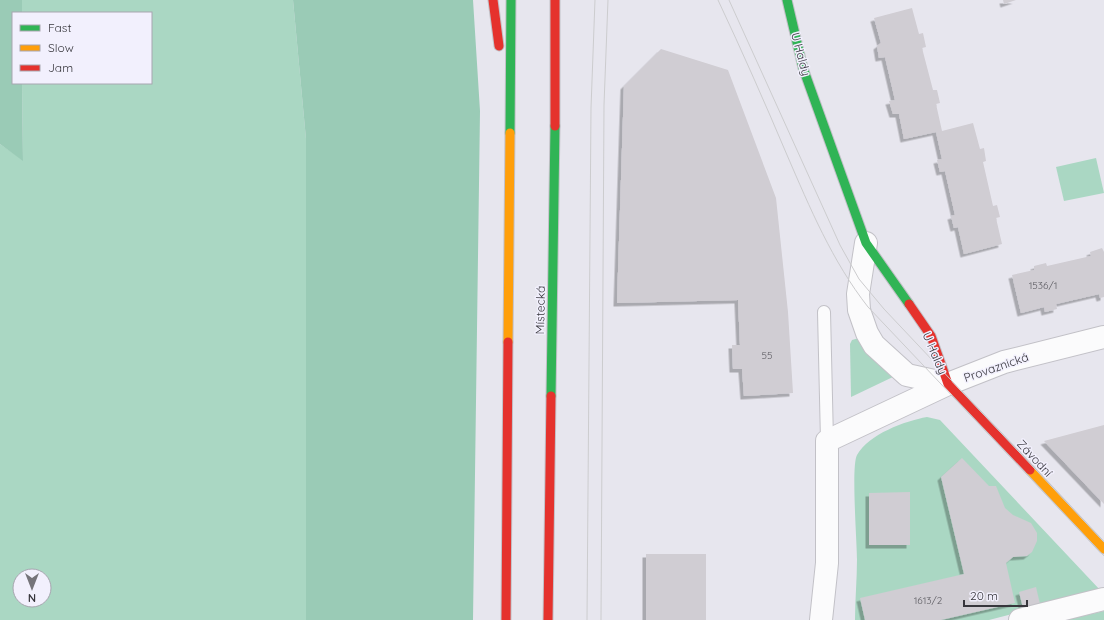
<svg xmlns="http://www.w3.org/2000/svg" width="1104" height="620" font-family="Quicksand,sans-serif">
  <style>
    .green { fill: #aad7c3; fill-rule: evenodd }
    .forest { fill: #9acbb6 }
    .building { fill: #d0cdd3; filter: url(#shadow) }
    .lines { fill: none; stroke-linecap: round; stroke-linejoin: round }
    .lane-casing { stroke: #c2c1c7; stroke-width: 14 }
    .street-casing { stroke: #c2c1c7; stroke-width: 24 }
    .fast-casing { stroke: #c2c1c7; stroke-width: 11 }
    .slow-casing { stroke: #c2c1c7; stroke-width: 11 }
    .jam-casing { stroke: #c2c1c7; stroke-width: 11 }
    .lane { stroke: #fbfbfc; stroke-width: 12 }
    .street { stroke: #fbfbfc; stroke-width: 22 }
    .fast { stroke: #30b455; stroke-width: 9 }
    .slow { stroke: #ff9f0a; stroke-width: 9 }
    .jam { stroke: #e5322d; stroke-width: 9 }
    .tram { stroke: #ccccce; stroke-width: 1 }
    .labels { text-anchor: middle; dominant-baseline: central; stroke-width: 3; stroke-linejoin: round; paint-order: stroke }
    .number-label { font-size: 10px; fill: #5d5c62 }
    .street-label { font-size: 12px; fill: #37363c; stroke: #f2f0fd }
  </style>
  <defs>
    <filter id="shadow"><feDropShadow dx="-3.5" dy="3.5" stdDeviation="0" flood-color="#0004"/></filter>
  </defs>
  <rect width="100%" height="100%" fill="#e7e6ee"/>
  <!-- green -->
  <g class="green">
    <path d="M22 0H293L306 139V620H0V144L23 160 22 83H151V13H22ZM20 576H44V600H20Z"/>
    <path d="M1096 158 1104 193 1064 201 1056 167Z"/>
    <path d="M859 338 895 376 851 397 850 344 852 340Z"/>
    <path d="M927 417 940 420 1101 591 989 620H855C855 600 857 579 857 559 857 542 851 466 857 455 869 434 905 421 927 417Z"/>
    <path d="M1104 611V620H1066Z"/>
  </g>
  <!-- forest -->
  <g class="forest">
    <path d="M0 0H22V13H13V83H22L23 161 0 144Z"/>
    <path d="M293 0H473L480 111 473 620H306V139Z"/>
  </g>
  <!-- building -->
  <g class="building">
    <path d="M1003 0H1016L1004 4Z"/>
    <path d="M912 8 919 34 923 33 926 47 922 48 933 90H937L940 103 936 104 942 131 973 123 980 149 984 148 986 161 983 162 993 206 997 205 1000 217 996 218 1002 244 964 254 958 227 954 228 951 216 955 215 945 171 940 172 937 160 942 159 936 132 904 139 899 114H893L889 101 895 100 885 57 879 58 877 46 881 43 874 18Z"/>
    <path d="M661 49 728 70 776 198 788 312 793 393 744 396 742 369H733L732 345H740L738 300 617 303 624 86Z"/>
    <path d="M1102 248 1104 252V297L1100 298 1099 294 1056 304 1057 309 1045 312 1044 307 1021 313 1012 275 1034 270V266L1046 263 1047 266 1091 256 1090 252Z"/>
    <path d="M1104 425V504L1044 441Z"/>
    <path d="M962 458 989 486H996L1005 508 1013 515 1031 523 1037 533V541L1032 552 1027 556 1013 557 1006 563 1015 603 941 620H865L860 598 964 574 941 477Z"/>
    <path d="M910 492V545H869V493Z"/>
    <rect x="646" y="554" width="60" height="66"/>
    <path d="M1036 587 1040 604 1023 608 1019 592Z"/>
  </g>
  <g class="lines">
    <!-- lane casing -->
    <g class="lane-casing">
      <path id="lane" d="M824 312 827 441"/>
    </g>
    <!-- street casing -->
    <g class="street-casing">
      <g id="street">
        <path d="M866 243 858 294 859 310 867 333 874 345 907 375 948 384"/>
        <path d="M821 620 827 563V441L948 384 1004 362 1104 337"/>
        <path d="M1020 620 1104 599"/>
      </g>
    </g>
    <!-- fast casing -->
    <g class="fast-casing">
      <g id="fast">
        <path d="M787 0 803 68 866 243 909 304"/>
        <path d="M510 133 511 0"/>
        <path d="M551 396 555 126"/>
      </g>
    </g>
    <!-- slow casing -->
    <g class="slow-casing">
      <g id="slow">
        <path d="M508 342 510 133"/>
        <path d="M1030 470 1104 549"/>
      </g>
    </g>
    <!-- jam casing -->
    <g class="jam-casing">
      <g id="jam">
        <path d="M493 0 499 46"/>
        <path d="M555 126V0"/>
        <path d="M909 304 931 336 948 384 1030 470"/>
        <path d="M506 620 508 342"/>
        <path d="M548 620 551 396"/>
      </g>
    </g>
    <!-- lane -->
    <use href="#lane" class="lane"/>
    <!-- street -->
    <use href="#street" class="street"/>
    <!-- fast -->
    <use href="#fast" class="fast"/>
    <!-- slow -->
    <use href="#slow" class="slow"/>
    <!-- jam -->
    <use href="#jam" class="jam"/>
    <!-- tram -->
    <g class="tram">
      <path d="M718 0C742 51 765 103 787 155 810 208 832 261 868 307L1104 556"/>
      <path d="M729 0 840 245 859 279 884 309 1104 542"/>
      <path d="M587 620 591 108 595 0"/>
      <path d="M601 620 604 105 608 0"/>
    </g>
  </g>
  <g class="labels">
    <!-- number labels -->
    <g class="number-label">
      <text x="1043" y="285">1536/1</text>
      <text x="767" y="355">55</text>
      <text x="928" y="600">1613/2</text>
    </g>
    <!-- street labels -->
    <g class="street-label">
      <text transform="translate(801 54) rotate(75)">U Haldy</text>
      <text transform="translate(540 310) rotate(-89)">Místecká</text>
      <text transform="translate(935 353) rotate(67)">U Haldy</text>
      <text transform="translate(996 367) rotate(-19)">Provaznická</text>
      <text transform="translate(1035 458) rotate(47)">Závodní</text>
    </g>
  </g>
  <!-- legend -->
  <rect x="12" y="12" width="140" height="72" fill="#f2f0fd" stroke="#a7a6b0"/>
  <rect x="20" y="25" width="20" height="6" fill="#30b455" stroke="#a7a6b0"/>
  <text x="48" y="32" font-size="12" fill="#37363c">Fast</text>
  <rect x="20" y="45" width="20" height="6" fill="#ff9f0a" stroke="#a7a6b0"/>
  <text x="48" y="52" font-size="12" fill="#37363c">Slow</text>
  <rect x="20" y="65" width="20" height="6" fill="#e5322d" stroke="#a7a6b0"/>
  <text x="48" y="72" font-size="12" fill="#37363c">Jam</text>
  <!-- north arrow -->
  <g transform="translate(32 588) rotate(180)"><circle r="19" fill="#f2f0fd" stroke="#a7a6b0"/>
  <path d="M0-3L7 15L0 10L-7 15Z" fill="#75747a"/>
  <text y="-6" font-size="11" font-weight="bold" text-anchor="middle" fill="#37363c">N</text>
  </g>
  <!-- scale -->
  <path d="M964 600v6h63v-6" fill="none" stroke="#37363c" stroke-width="2"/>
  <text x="970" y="600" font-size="12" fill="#37363c" stroke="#f2f0fd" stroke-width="3" paint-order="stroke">20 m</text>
</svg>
